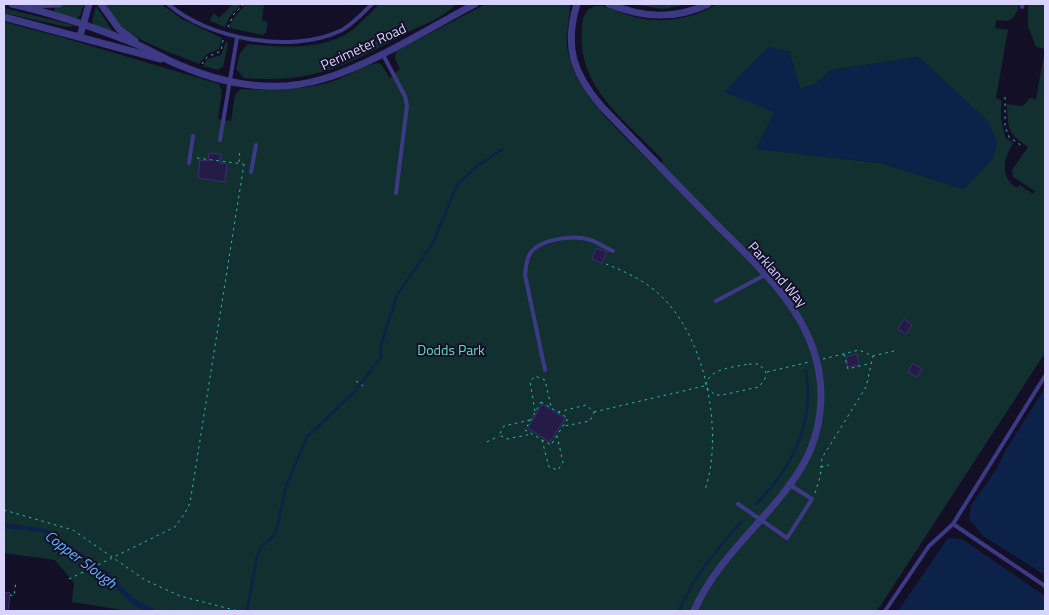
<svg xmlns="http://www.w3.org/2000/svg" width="1049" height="615" font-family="'Titillium Web',sans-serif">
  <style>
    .green { fill: #12302f; fill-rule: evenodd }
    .water { fill: #0c2248 }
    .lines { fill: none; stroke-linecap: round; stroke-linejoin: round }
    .stream { stroke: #0c2248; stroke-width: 2.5 }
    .building { fill: #241b47; stroke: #3b2d73 }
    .path { stroke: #2fb8b0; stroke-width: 1; stroke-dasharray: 2.5 4; stroke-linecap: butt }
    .lane { stroke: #3d3a85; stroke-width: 4 }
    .street { stroke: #3d3a85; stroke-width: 7 }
    .labels { text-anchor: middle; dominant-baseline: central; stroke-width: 4; stroke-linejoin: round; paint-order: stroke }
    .street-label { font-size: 14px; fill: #d9d4ff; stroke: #130f26 }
    .park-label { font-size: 14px; fill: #5fe0c0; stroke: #130f26 }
    .water-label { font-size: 15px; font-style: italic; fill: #62b6ff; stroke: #130f26 }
  </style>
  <rect width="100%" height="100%" fill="#130f26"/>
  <!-- green -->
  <g class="green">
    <path d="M65 4H84L80 16 76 19 54 13 55 8Z"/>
    <path d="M106 4H161L182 19 222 38 219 49 207 54 199 64C167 50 119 39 106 4Z"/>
    <path d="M233 4H242L230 16 225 27 211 21 210 19 214 13 219 18Z"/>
    <path d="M246 4H264L262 20 268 22 266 32 263 35 229 28 233 19Z"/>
    <path d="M379 4H456C445 17 425 24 410 31 349 64 316 84 244 78L236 69 240 53 248 44C279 47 323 51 351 31 361 23 370 13 379 4Z"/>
    <path d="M486 4H570C570 18 566 32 567 46 572 94 626 136 657 169L663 160C625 119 576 88 582 26 583 16 586 8 596 6 606 4 616 11 625 14 655 25 690 21 717 4H1020L1014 17 1008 21 996 20 995 28 1008 30 996 98 1001 100V118L1005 137 1013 143C1004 158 999 177 1017 188L1020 185 1033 194 1035 191 1013 177 1012 170 1028 147C1007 133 1008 127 1007 104L1023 106 1030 98 1036 99 1045 49 1036 47 1028 26V4H1045V353L877 611H128L72 602 74 583 55 560 4 553V22L61 37 219 84 222 91 218 119 231 121 235 95 240 89C270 90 300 91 330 82 346 78 361 66 377 63L381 64 390 78 400 69 395 59 396 51ZM789 51 800 89 815 84 831 70 919 57 964 189 880 163 757 149 775 112Z"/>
    <path d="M630 4H690L663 9Z"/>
    <path d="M96 6 114 33 94 26 92 22Z"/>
    <path d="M4 8 73 25 71 27H67L4 13Z"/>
    <path d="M226 41 228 45 223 67 218 70 203 66 207 59 221 55Z"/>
  </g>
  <!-- water -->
  <g class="water">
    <path d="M768 47 789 51 800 89 815 84 831 70 919 57 988 121 997 142 993 159 964 189 880 163 756 149 774 112 724 92Z"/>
    <path d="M1045 388V575L983 536 969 519 971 505 996 470 1005 451Z"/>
    <path d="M4 523 47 529 105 570 133 598 158 611H144L131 603 104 575 43 532 4 528Z"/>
    <path d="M948 538 962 539 1045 596V611H898Z"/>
  </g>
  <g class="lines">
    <!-- stream -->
    <g class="stream">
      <path d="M756 504C792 469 815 422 806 371"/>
      <path d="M247 611 257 556 262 546 273 537 277 528 286 486 307 437 355 391 381 357 380 348 397 295 433 243 457 185 476 167 503 149"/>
      <path d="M679 611C694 576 717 549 742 521"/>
    </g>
  </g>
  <!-- building -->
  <g class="building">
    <path d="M209 153 221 154 220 163 227 164 225 182 198 178 200 160 208 161Z"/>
    <path d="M596 248 607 252 602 263 592 259Z"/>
    <path d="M904 319 912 325 906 334 898 329Z"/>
    <path d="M857 354 859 365 848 367 846 357Z"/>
    <path d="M913 363 922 369 917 377 908 372Z"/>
    <path d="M542 404 565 418 550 442 528 428Z"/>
    <path d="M4 592 10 593 8 611H4Z"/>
  </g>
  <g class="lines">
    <!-- path -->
    <g class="path">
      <path d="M228 27 234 14 244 4"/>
      <path d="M202 64 207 57 221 51 223 40"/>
      <path d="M1005 97V126L1009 137 1022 146"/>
      <path d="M197 158 243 164"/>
      <path d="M239 162 240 149"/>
      <path d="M606 264C626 272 646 281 662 297 706 339 724 433 705 490"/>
      <path d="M844 354 848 369 871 363"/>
      <path d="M823 359 859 350 873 356 894 351"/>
      <path d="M749 364H759L766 372 765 379 759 387 722 395H715L705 386C709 368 734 367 749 364Z"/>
      <path d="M767 372 809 362"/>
      <path d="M356 381 363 386"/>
      <path d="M541 402 568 418 551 445 525 430Z"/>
      <path d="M535 411 530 382 535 376 545 380 551 407"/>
      <path d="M558 412 586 405 594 412 590 421 564 426"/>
      <path d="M594 412 704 386"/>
      <path d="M530 420 504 426 499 435 507 439 532 434"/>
      <path d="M542 440 549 467 558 470 563 462 557 436"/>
      <path d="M487 442 499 436"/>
      <path d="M821 467 829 465"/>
      <path d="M815 493 820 477 822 458 866 387 873 356"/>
      <path d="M4 510 73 530 145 580 180 596 238 611"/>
      <path d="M69 579 175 527 185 513 190 503 244 164 247 163"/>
      <path d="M10 595 14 596 16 581"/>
    </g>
    <!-- lane -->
    <g class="lane">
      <path d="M168 4C208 39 291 54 340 31 351 26 363 13 372 4"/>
      <path d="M1022 7 1023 4"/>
      <path d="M382 53 405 96 407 106 396 193"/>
      <path d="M220 140 237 38"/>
      <path d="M189 163 193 136"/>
      <path d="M251 172 256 145"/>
      <path d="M716 301 765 275"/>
      <path d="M545 370 525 275C526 267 526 259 531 252 542 239 572 235 587 239 596 241 604 247 613 251"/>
      <path d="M738 504 787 538 812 499 790 485"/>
      <path d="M953 524 1045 586"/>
      <path d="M885 611 929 546 953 524 1045 376"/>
    </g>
    <!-- street -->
    <g class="street">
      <path d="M12 4C52 13 93 27 131 42 144 47 156 54 168 60 217 83 270 95 323 79 371 65 429 28 475 4"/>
      <path d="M101 4 119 29 135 41"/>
      <path d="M577 4C564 47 573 73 602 107 638 144 674 181 710 218 760 269 820 317 821 394 821 419 816 441 804 463 773 517 719 553 694 611"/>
      <path d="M609 4C643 18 675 20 708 4"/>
      <path d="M22 5 59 4"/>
      <path d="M4 17 161 59"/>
      <path d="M80 36 89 4"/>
    </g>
  </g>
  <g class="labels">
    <!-- street labels -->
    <g class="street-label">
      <text transform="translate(363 46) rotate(-25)">Perimeter Road</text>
      <text transform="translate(778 274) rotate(49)">Parkland Way</text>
    </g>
    <!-- park labels -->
    <g class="park-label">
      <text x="451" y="349">Dodds Park</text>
    </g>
    <!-- water labels -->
    <g class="water-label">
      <text transform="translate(81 559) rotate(37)">Copper Slough</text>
    </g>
  </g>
  <!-- border -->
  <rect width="1049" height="615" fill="none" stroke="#d9d4ff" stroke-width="10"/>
</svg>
